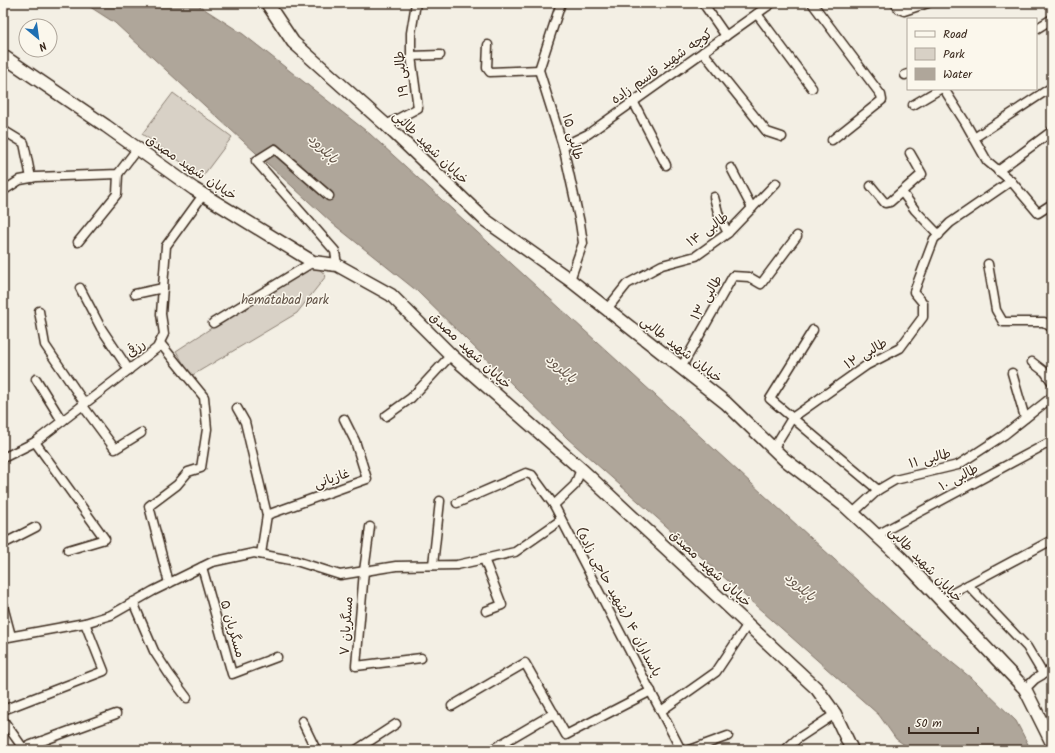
<svg xmlns="http://www.w3.org/2000/svg" width="1055" height="753" font-family="Kalam,'Playpen Sans Arabic',sans-serif">
  <style>
    .green { fill: #d8d1c6; stroke: #8a7e72 }
    .water { fill: #afa69a; stroke: #817468 }
    .lines { fill: none; stroke-linecap: round; stroke-linejoin: round }
    .street-casing { stroke: #3b2a1e; stroke-width: 11 }
    .secondary-casing { stroke: #3b2a1e; stroke-width: 15 }
    .street { stroke: #fbf7ec; stroke-width: 8 }
    .secondary { stroke: #fbf7ec; stroke-width: 12 }
    .labels { text-anchor: middle; dominant-baseline: central; stroke-width: 3; stroke-linejoin: round; paint-order: stroke }
    .street-label { font-size: 13px; fill: #3b2a1e; stroke: #fbf7ec }
    .park-label { font-size: 13px; fill: #625448; stroke: #fbf7ec }
    .water-label { font-size: 14px; font-style: italic; fill: #645549; stroke: #fbf7ec }
  </style>
  <rect width="100%" height="100%" fill="#f3efe4"/>
  <filter id="ink" filterUnits="userSpaceOnUse"><feTurbulence type="fractalNoise" baseFrequency=".025" numOctaves="2"/><feDisplacementMap in="SourceGraphic" scale="8" xChannelSelector="R" yChannelSelector="G"/><feConvolveMatrix kernelMatrix="1 2 1 2 8 2 1 2 1" color-interpolation-filters="sRGB"/></filter>
  <g filter="url(#ink)">
    <!-- green -->
    <g class="green">
      <path d="M173 93 232 137 202 177 142 134Z"/>
      <path d="M313 262 326 276 297 313 191 376 176 351Z"/>
    </g>
    <!-- water -->
    <path class="water" d="M84 3H195L243 34 370 134 906 625 976 682 1016 721 1031 750H912L896 739 879 715 567 438 417 291 332 223 115 23Z"/>
    <g class="lines">
      <!-- street casing -->
      <g class="street-casing">
        <g id="street">
          <path d="M561 3 539 70 563 146 580 223 583 243 570 280"/>
          <path d="M703 3 726 36"/>
          <path d="M812 3 881 95 882 100 832 140"/>
          <path d="M895 3 899 9 904 11 928 3"/>
          <path d="M757 14 812 88"/>
          <path d="M1036 29 1052 19"/>
          <path d="M488 45 487 68 490 72 539 70"/>
          <path d="M703 52 767 132 782 137"/>
          <path d="M411 56 440 55"/>
          <path d="M905 75 908 74"/>
          <path d="M944 89 965 122 987 161 1011 181 1038 213 1052 204"/>
          <path d="M633 101 666 165"/>
          <path d="M913 105 940 89"/>
          <path d="M386 125 418 108 411 56V33L416 3"/>
          <path d="M6 132 24 143 31 178"/>
          <path d="M974 138 1052 87"/>
          <path d="M563 146 588 134 772 3"/>
          <path d="M731 168 752 208"/>
          <path d="M998 171 1052 131"/>
          <path d="M871 186 885 203 890 202 922 174 910 153"/>
          <path d="M3 191 20 180 36 177 118 174 137 149"/>
          <path d="M902 192 915 210 939 235"/>
          <path d="M329 196 275 149 256 161 335 251 337 265"/>
          <path d="M714 197 719 216 728 233"/>
          <path d="M78 242 117 194 118 174"/>
          <path d="M988 264 996 310 1003 322H1044L1052 328"/>
          <path d="M80 288 101 328 129 370"/>
          <path d="M135 294 163 288"/>
          <path d="M607 309 627 284 662 265 696 256 728 233 776 183"/>
          <path d="M39 311 45 345 85 404"/>
          <path d="M213 323 313 262"/>
          <path d="M813 330 770 399 878 490"/>
          <path d="M160 343 204 397 207 429 201 468 188 472 177 485 149 506 169 583"/>
          <path d="M1032 362 1045 372 1052 382"/>
          <path d="M681 368 733 276 749 277 761 284 797 236"/>
          <path d="M1012 373 1025 418"/>
          <path d="M36 379 62 421"/>
          <path d="M83 406 115 449 141 433"/>
          <path d="M237 408 245 422 267 515 261 554"/>
          <path d="M386 416 411 398 451 355"/>
          <path d="M35 442 105 539 68 550"/>
          <path d="M773 449 792 418 867 365 900 348 923 317V303L914 292 934 239 950 223 1011 181"/>
          <path d="M3 458 35 442 157 348 164 334 161 314 166 246 203 195"/>
          <path d="M581 469 575 485 554 505 681 750"/>
          <path d="M457 503 526 473 532 475 554 505"/>
          <path d="M853 513 878 490 895 480 958 465 1004 435 1052 397"/>
          <path d="M267 515 367 479 355 441 344 419"/>
          <path d="M370 527 364 571 356 666 421 658"/>
          <path d="M877 535 1052 441"/>
          <path d="M3 544 36 527"/>
          <path d="M484 559 502 605 486 611"/>
          <path d="M433 565 440 501"/>
          <path d="M202 567 232 674 277 657"/>
          <path d="M968 585 1027 647 1043 674"/>
          <path d="M940 600 1052 540"/>
          <path d="M133 602 154 651 169 674 187 698"/>
          <path d="M3 606 11 636"/>
          <path d="M3 638 85 623 111 615 153 591 212 562 254 553 296 561 340 575 396 566 457 565 515 552 561 520"/>
          <path d="M1025 689 1035 679 1052 669"/>
          <path d="M452 706 525 663 566 735 651 691"/>
          <path d="M3 710 104 671 85 623"/>
          <path d="M661 711 716 672 748 624"/>
          <path d="M3 720 23 748 116 714"/>
          <path d="M302 721 316 750"/>
          <path d="M356 750 396 724"/>
          <path d="M491 750 554 713"/>
          <path d="M690 750 728 736"/>
          <path d="M785 750 797 739 835 714"/>
        </g>
      </g>
      <!-- secondary casing -->
      <g class="secondary-casing">
        <g id="secondary">
          <path d="M267 3 293 42 386 125 485 220 570 280 726 403 784 459 845 506 901 558 1025 689 1052 743"/>
          <path d="M3 56 106 126 194 189 313 262 337 265 391 295 451 355 581 469 817 689 835 714 852 750"/>
        </g>
      </g>
      <!-- street -->
      <use href="#street" class="street"/>
      <!-- secondary -->
      <use href="#secondary" class="secondary"/>
    </g>
  </g>
  <g class="labels">
    <!-- street labels -->
    <g class="street-label">
      <text transform="translate(662 67) rotate(-35)">کوچه شهید قاسم زاده</text>
      <text transform="translate(402 74) rotate(-96)">طالبی ۱۹</text>
      <text transform="translate(572 137) rotate(75)">طالبی ۱۵</text>
      <text transform="translate(430 148) rotate(44)">خیابان شهید طالبی</text>
      <text transform="translate(191 168) rotate(34)">خیابان شهید مصدق</text>
      <text transform="translate(708 230) rotate(-36)">طالبی ۱۴</text>
      <text transform="translate(707 298) rotate(-60)">طالبی ۱۳</text>
      <text transform="translate(136 349) rotate(-37)">رزقی</text>
      <text transform="translate(681 350) rotate(38)">خیابان شهید طالبی</text>
      <text transform="translate(470 351) rotate(43)">خیابان شهید مصدق</text>
      <text transform="translate(866 354) rotate(-31)">طالبی ۱۲</text>
      <text transform="translate(930 459) rotate(-15)">طالبی ۱۱</text>
      <text transform="translate(959 478) rotate(-28)">طالبی ۱۰</text>
      <text transform="translate(332 479) rotate(-19)">غازیانی</text>
      <text transform="translate(925 565) rotate(46)">خیابان شهید طالبی</text>
      <text transform="translate(710 569) rotate(43)">خیابان شهید مصدق</text>
      <text transform="translate(618 602) rotate(62)">پاسداران ۴ (شهید حاجی زاده)</text>
      <text transform="translate(347 626) rotate(-86)">مسگریان ۷</text>
      <text transform="translate(232 629) rotate(74)">مسگریان ۵</text>
    </g>
    <!-- park labels -->
    <g class="park-label">
      <text x="285" y="300">hematabad park</text>
    </g>
    <!-- water labels -->
    <g class="water-label">
      <text transform="translate(323 149) rotate(45)">بابلرود</text>
      <text transform="translate(561 369) rotate(42)">بابلرود</text>
      <text transform="translate(800 587) rotate(42)">بابلرود</text>
    </g>
  </g>
  <!-- margin -->
  <rect width="1055" height="753" fill="none" stroke="#fbf7ec" stroke-width="16"/>
  <rect x="8" y="8" width="1039" height="737" fill="none" stroke="#3b2a1e" stroke-width="1.5" filter="url(#ink)"/>
  <!-- legend -->
  <rect x="907" y="18" width="130" height="72" fill="#fbf7ec" stroke="#aea59a"/>
  <rect x="915" y="31" width="20" height="6" fill="#fbf7ec" stroke="#aea59a"/>
  <text x="943" y="38" font-size="12" fill="#3b2a1e">Road</text>
  <rect x="915" y="48" width="20" height="12" fill="#d8d1c6" stroke="#aea59a"/>
  <text x="943" y="58" font-size="12" fill="#3b2a1e">Park</text>
  <rect x="915" y="68" width="20" height="12" fill="#afa69a" stroke="#aea59a"/>
  <text x="943" y="78" font-size="12" fill="#3b2a1e">Water</text>
  <!-- north arrow -->
  <g transform="translate(38 38) rotate(151)"><circle r="19" fill="#fbf7ec" stroke="#aea59a"/>
  <path d="M0-3L7 15L0 10L-7 15Z" fill="#1f6fb2"/>
  <text y="-6" font-size="11" font-weight="bold" text-anchor="middle" fill="#3b2a1e">N</text>
  </g>
  <!-- scale -->
  <path d="M909 727v6h69v-6" fill="none" stroke="#3b2a1e" stroke-width="2"/>
  <text x="915" y="727" font-size="12" fill="#3b2a1e" stroke="#fbf7ec" stroke-width="3" paint-order="stroke">50 m</text>
</svg>
